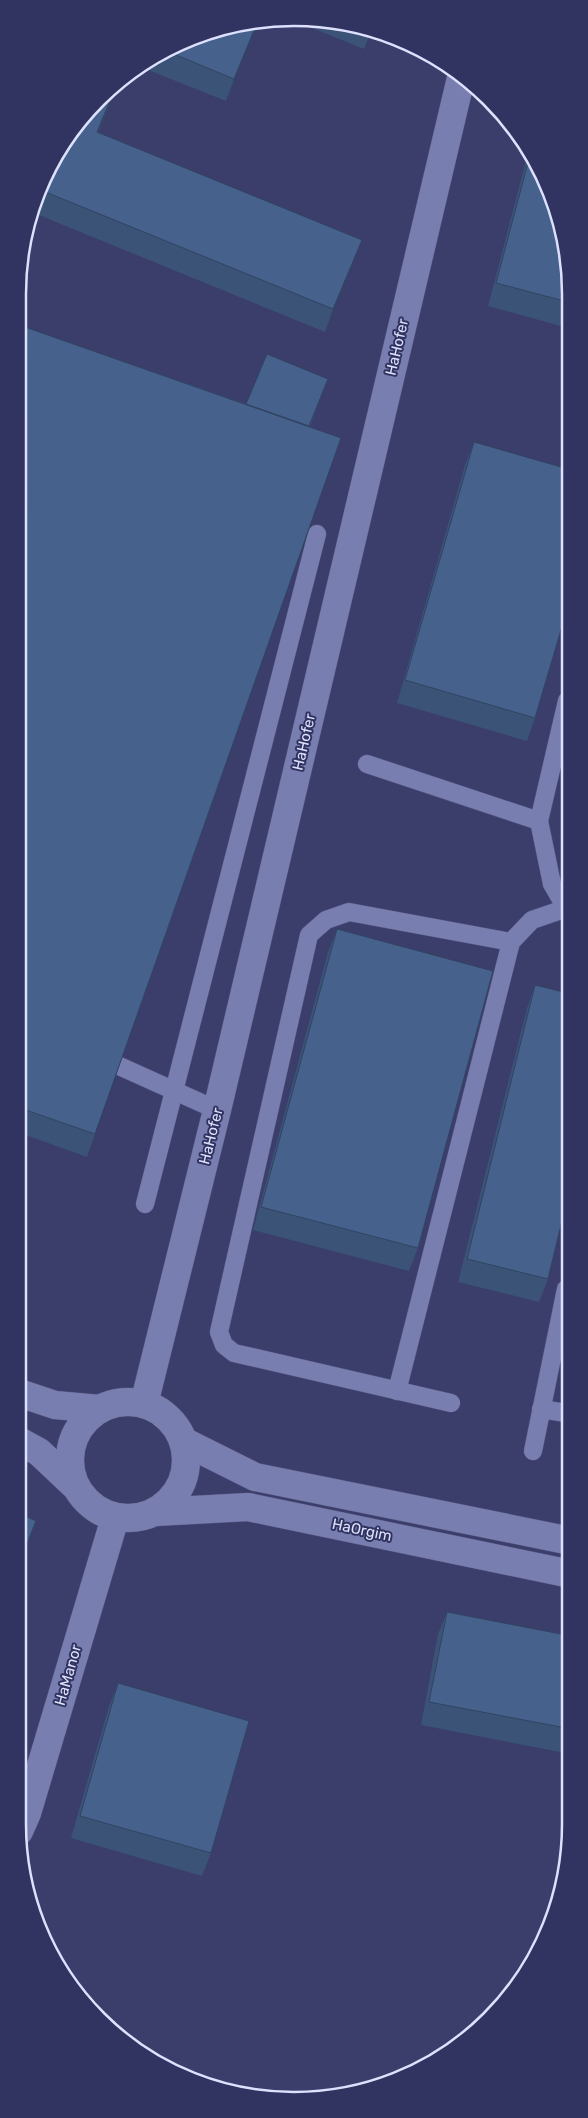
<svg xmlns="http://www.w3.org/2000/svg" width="588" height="2118" font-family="Rubik,sans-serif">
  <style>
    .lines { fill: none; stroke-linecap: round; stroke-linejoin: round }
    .service-casing { stroke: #57587f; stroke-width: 19 }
    .minor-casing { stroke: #57587f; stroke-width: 29 }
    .tertiary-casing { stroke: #57587f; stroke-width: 29 }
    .service { stroke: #797eb1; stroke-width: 18 }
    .minor { stroke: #797eb1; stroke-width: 28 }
    .tertiary { stroke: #797eb1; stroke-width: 28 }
    .wall { fill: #3c5378 }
    .shaded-wall { fill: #314462 }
    .building { fill: #46618c; stroke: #314462 }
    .labels { text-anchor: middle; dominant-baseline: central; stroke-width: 4; stroke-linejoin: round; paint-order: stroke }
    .street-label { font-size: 15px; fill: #dde1fd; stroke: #313360 }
    .rim { fill: none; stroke: #dde1fd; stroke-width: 2.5 }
  </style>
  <rect width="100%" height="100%" fill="#3b3d6b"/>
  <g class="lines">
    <!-- service casing -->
    <g class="service-casing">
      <g id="service">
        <path d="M367 764 539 821"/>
        <path d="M566 908 552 884 539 821 567 701"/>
        <path d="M97 1056 217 1110"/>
        <path d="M145 1204 317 534"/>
        <path d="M397 1391 511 942 532 920 567 908"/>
        <path d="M451 1403 234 1353 224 1345 219 1332 309 935 326 920 349 912 511 942"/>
        <path d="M541 1409 566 1413"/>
        <path d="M533 1451 566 1289"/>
      </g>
    </g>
    <!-- minor casing -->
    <g class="minor-casing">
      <g id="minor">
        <path d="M144 1404 217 1110 461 78"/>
        <path d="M19 1831 27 1813 115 1518"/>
      </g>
    </g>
    <!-- tertiary casing -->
    <g class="tertiary-casing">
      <g id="tertiary">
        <path d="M19 1393 55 1405 100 1409"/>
        <circle cx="128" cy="1460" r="58"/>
        <path d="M19 1441 39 1452 74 1485"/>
        <path d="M183 1441 255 1477 566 1540"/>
        <path d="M156 1512 248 1507 566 1573"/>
      </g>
    </g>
    <!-- service -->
    <use href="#service" class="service"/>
    <!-- minor -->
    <use href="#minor" class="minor"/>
    <!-- tertiary -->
    <use href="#tertiary" class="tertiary"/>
  </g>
  <!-- wall -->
  <g class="wall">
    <path d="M240 23H258L226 101 138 66 140 64Z"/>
    <path d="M300 23H348L372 31 364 49Z"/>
    <path d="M116 89 98 133 353 263 325 332 34 213 64 141Z"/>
    <path d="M528 153 542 172 568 258V328L488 306Z"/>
    <path d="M22 326 246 404 321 398 310 427 341 438 87 1157 20 1133Z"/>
    <path d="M474 442 535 718 527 741 397 703 465 465Z"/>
    <path d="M337 929 418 1248 409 1271 253 1230 328 952Z"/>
    <path d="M535 985 548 1279 539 1302 458 1282 527 1008Z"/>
    <path d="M447 1612 566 1635 565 1753 421 1725 438 1634Z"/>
    <path d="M118 1683 211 1853 202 1876 71 1838 109 1706Z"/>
  </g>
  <!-- shaded-wall -->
  <g class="shaded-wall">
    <path d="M257 23H258L226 101 234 79Z"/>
    <path d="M371 31H372L364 49Z"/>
    <path d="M116 89 88 155 97 132 114 91Z"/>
    <path d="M362 240 353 263 325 332 333 309Z"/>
    <path d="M328 379 321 398 300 449 307 430Z"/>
  </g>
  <!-- building -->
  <g class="building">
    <path d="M240 23H257L234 79 169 52Z"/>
    <path d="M114 91 97 132 362 240 333 309 43 191 64 141Z"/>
    <path d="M530 155 542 172 568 258V302L496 283Z"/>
    <path d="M22 326 341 438 95 1134 20 1108Z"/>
    <path d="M267 354 328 379 309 426 246 404Z"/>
    <path d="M474 442 568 469V606L535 718 405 680Z"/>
    <path d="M337 929 493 971 418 1248 261 1207Z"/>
    <path d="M535 985 567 993 566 1204 548 1279 467 1259Z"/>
    <path d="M19 1513 36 1521 18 1567Z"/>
    <path d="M447 1612 566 1635V1728L429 1702Z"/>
    <path d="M118 1683 249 1721 211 1853 80 1816Z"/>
  </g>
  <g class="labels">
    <!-- street labels -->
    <g class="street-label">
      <text transform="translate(397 347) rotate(-77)">HaHofer</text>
      <text transform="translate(304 742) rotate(-77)">HaHofer</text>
      <text transform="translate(211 1136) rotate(-76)">HaHofer</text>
      <text transform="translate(362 1530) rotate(12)">HaOrgim</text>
      <text transform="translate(68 1675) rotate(-74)">HaManor</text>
    </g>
  </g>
  <!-- crop -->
  <path d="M0 0H588V2118H0ZM294 26H294A268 268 0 0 1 562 294V1824A268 268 0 0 1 294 2092H294A268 268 0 0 1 26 1824V294A268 268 0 0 1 294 26Z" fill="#313360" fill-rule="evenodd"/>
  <path class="rim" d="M294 26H294A268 268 0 0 1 562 294V1824A268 268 0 0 1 294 2092H294A268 268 0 0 1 26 1824V294A268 268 0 0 1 294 26Z"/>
</svg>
